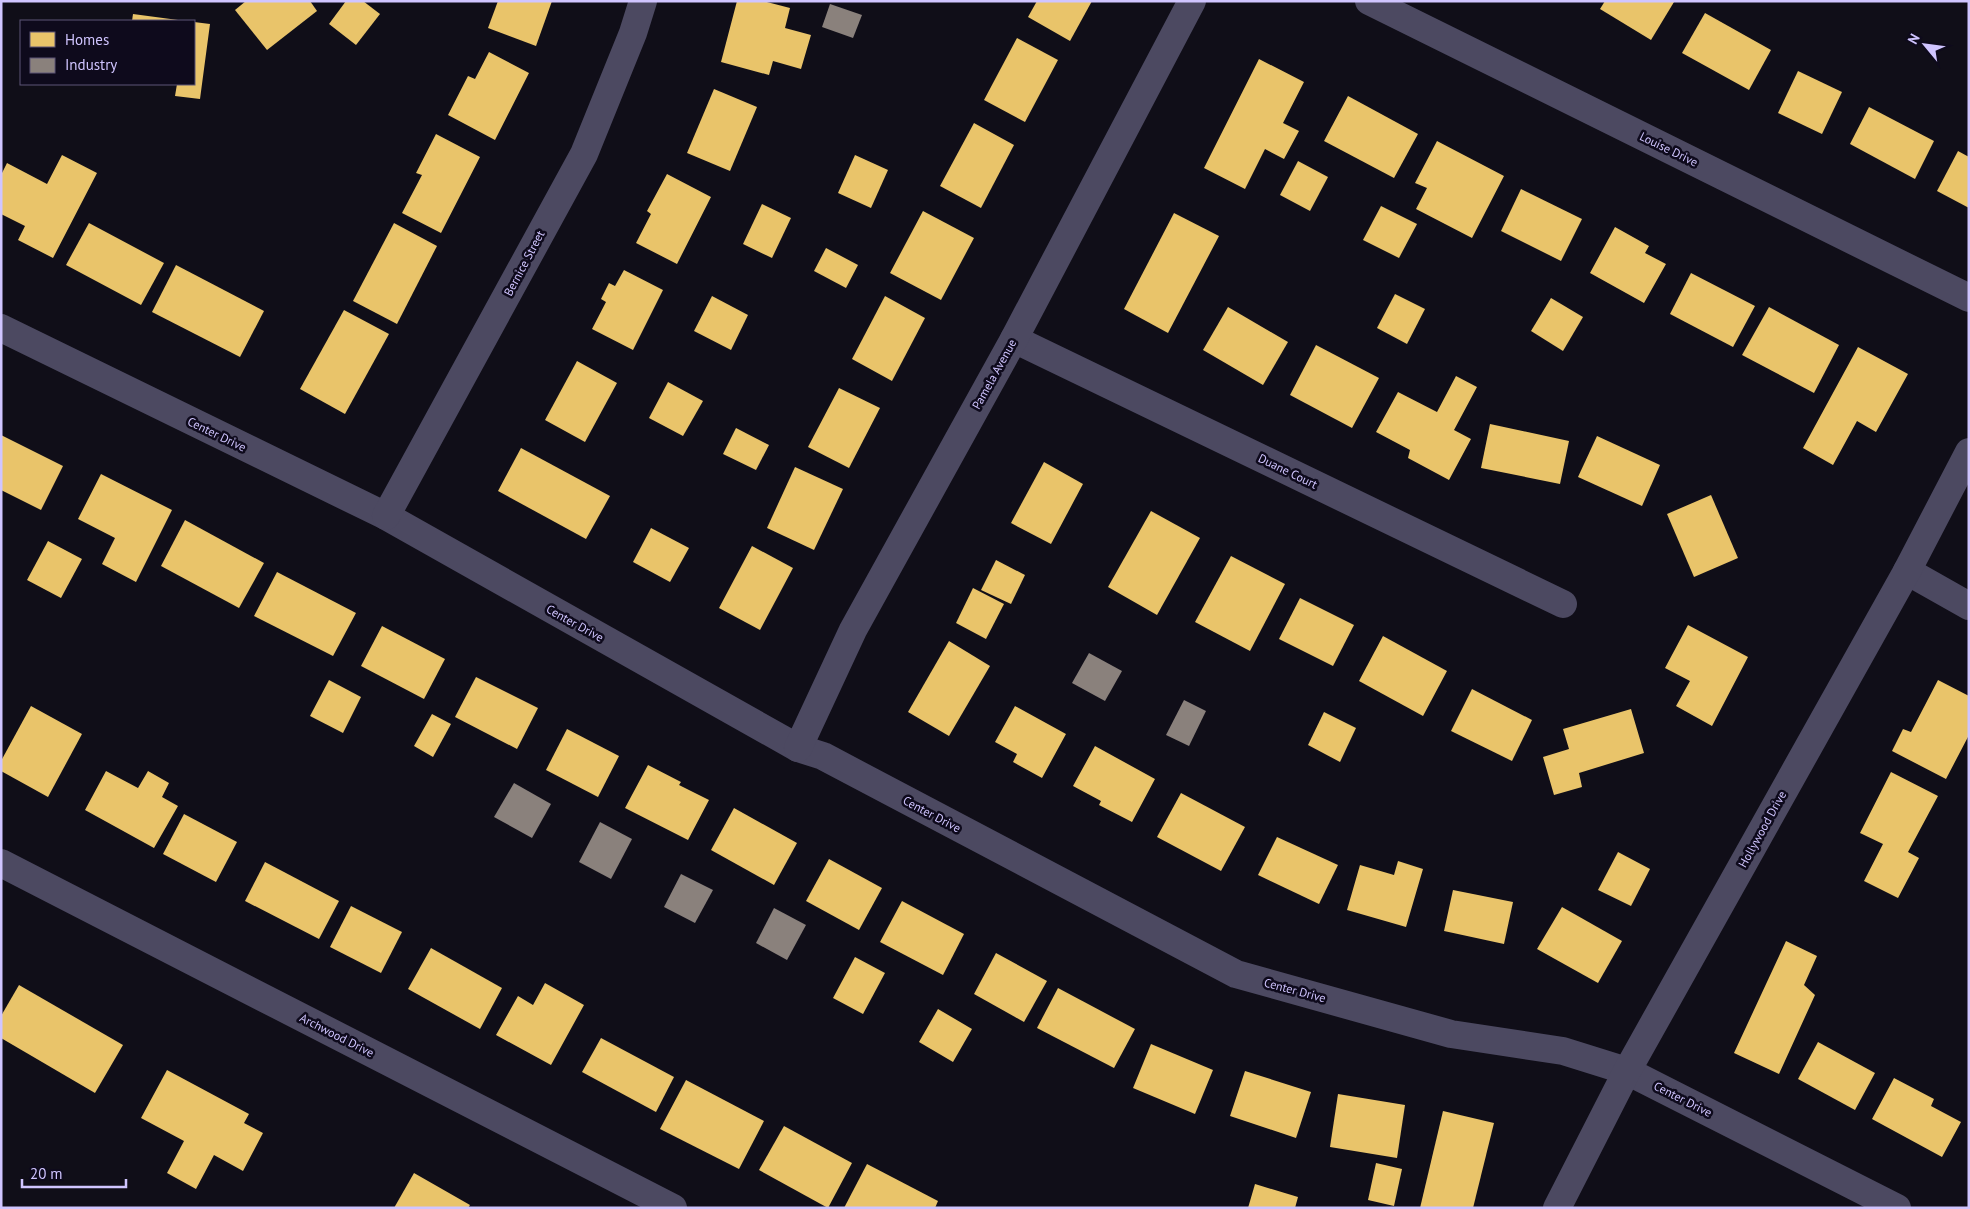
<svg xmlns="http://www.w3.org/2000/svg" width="1970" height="1209" font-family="'PT Sans',sans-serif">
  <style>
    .homes { fill: #e9c46a }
    .industry { fill: #8a817c }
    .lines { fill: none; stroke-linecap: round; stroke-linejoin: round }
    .minor { stroke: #4c4961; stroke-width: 28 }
    .labels { text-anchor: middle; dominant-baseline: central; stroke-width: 5; stroke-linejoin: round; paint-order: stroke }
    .street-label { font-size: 12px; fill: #d0c5ff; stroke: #0e0a1c }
  </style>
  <rect width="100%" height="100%" fill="#100e18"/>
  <!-- homes -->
  <g class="homes">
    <path d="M246 1H310L317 11 267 50 235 10Z"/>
    <path d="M346 1H363L380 14 356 45 329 24Z"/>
    <path d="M498 1H552L536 46 488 28Z"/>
    <path d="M737 1H763L790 8 785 28 811 35 801 69 773 61 769 75 721 62Z"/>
    <path d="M1037 1H1092L1070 41 1028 17Z"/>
    <path d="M1605 1H1673L1674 2 1651 40 1600 9Z"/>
    <path d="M1705 13 1771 50 1749 90 1682 53Z"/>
    <path d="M133 14 178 20V21H132Z"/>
    <path d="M194 22 210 24 200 99 175 96 177 84H194Z"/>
    <path d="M1017 38 1058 60 1025 122 984 100Z"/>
    <path d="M489 52 529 73 495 140 448 115 468 76 475 79Z"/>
    <path d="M1259 59 1304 82 1283 123 1299 131 1284 159 1265 149 1245 189 1204 168Z"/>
    <path d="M1798 71 1842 92 1822 134 1778 113Z"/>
    <path d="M714 89 757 107 730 171 687 153Z"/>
    <path d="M1348 96 1418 134 1394 178 1324 141Z"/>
    <path d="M1869 107 1934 141 1915 179 1850 144Z"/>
    <path d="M974 123 1014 145 981 208 940 186Z"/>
    <path d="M436 134 480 157 441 233 402 213 422 175 416 173Z"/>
    <path d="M1437 141 1504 176 1472 238 1416 209 1427 188 1415 183Z"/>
    <path d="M1958 151 1969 157V208L1937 191Z"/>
    <path d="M62 155 97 173 53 258 18 240 25 226 1 214V175L7 163 47 184Z"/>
    <path d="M855 155 888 170 871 208 838 193Z"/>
    <path d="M1298 161 1328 177 1310 211 1280 195Z"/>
    <path d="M667 174 711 197 677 264 636 243 651 214 647 211Z"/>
    <path d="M1521 189 1582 219 1561 261 1501 231Z"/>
    <path d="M762 204 791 218 772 258 743 244Z"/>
    <path d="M1381 206 1417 224 1399 258 1363 240Z"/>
    <path d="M923 211 974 238 941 300 890 273Z"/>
    <path d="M1174 213 1219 236 1168 333 1124 309Z"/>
    <path d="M89 223 164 263 141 305 66 265Z"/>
    <path d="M394 223 437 246 397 324 353 301Z"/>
    <path d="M1615 227 1649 246 1645 253 1666 264 1644 303 1590 273Z"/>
    <path d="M826 248 858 265 846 288 814 271Z"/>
    <path d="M176 265 264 311 240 357 152 312Z"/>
    <path d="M624 270 663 290 633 350 592 329 606 302 601 299 609 283 615 286Z"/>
    <path d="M1691 273 1755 306 1733 347 1670 314Z"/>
    <path d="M1395 294 1425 309 1407 344 1377 328Z"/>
    <path d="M712 296 748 315 731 350 694 331Z"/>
    <path d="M885 296 925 318 892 381 852 359Z"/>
    <path d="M1551 298 1583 317 1563 351 1531 331Z"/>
    <path d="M1228 307 1288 342 1263 385 1203 350Z"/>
    <path d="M1769 307 1839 345 1814 393 1742 355Z"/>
    <path d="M344 310 389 334 345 414 300 389Z"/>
    <path d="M1316 345 1379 378 1352 428 1290 395Z"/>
    <path d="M1858 347 1908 374 1876 432 1857 421 1833 465 1803 448Z"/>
    <path d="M577 361 617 383 585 442 545 420Z"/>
    <path d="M1456 376 1477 387 1454 430 1471 439 1449 480 1408 458 1410 450 1376 432 1398 392 1437 412Z"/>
    <path d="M668 382 703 401 683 436 649 418Z"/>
    <path d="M839 388 880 408 849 468 808 447Z"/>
    <path d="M1490 424 1569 441 1560 484 1481 468Z"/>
    <path d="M736 428 769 445 756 470 723 454Z"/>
    <path d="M1 435 63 466 41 510 1 490Z"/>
    <path d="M1597 436 1660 465 1642 506 1578 477Z"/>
    <path d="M521 448 610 496 586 539 498 491Z"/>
    <path d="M1044 462 1083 484 1051 544 1011 523Z"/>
    <path d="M795 467 843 489 814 550 767 528Z"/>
    <path d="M101 474 172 510 136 582 102 564 115 538 78 519Z"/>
    <path d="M1711 495 1738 558 1694 577 1667 514Z"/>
    <path d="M1151 511 1200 538 1157 615 1108 587Z"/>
    <path d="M185 520 264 563 239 608 161 566Z"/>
    <path d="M651 528 689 548 670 582 633 562Z"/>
    <path d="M48 541 82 559 61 598 27 580Z"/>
    <path d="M752 546 793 568 760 630 719 608Z"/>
    <path d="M1231 556 1285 584 1250 651 1195 622Z"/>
    <path d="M996 560 1025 575 1011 604 981 590Z"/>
    <path d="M277 572 356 613 333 656 254 616Z"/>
    <path d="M973 588 1004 604 986 639 956 623Z"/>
    <path d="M1300 598 1354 625 1333 666 1279 639Z"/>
    <path d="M1688 625 1748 657 1712 726 1676 706 1690 681 1665 668Z"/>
    <path d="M382 626 445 659 424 699 361 666Z"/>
    <path d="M1383 636 1447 671 1423 716 1359 681Z"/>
    <path d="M949 641 990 666 949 736 908 712Z"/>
    <path d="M476 677 538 708 517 749 455 717Z"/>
    <path d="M329 680 361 697 343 733 310 716Z"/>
    <path d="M1938 680 1969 696V735L1946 779 1892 751 1903 729 1911 732Z"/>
    <path d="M1472 689 1532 720 1512 761 1451 731Z"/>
    <path d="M31 706 82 734 48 797 1 771V761Z"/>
    <path d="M1015 706 1066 734 1042 778 1013 762 1017 754 995 742Z"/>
    <path d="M1631 709 1644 753 1579 773 1582 787 1554 795 1543 757 1569 749 1563 729Z"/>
    <path d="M1324 712 1356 728 1340 762 1308 745Z"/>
    <path d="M432 714 451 724 433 757 414 746Z"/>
    <path d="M567 729 619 756 598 797 546 770Z"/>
    <path d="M1095 746 1155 779 1132 822 1099 805 1101 801 1073 786Z"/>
    <path d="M648 765 681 782 679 785 709 800 688 840 625 808Z"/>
    <path d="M106 771 138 788 148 771 169 783 162 797 178 806 154 848 85 810Z"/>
    <path d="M1891 772 1938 796 1908 852 1919 858 1898 898 1864 881 1883 844 1860 833Z"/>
    <path d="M1181 793 1245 827 1221 871 1157 837Z"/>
    <path d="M734 808 797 843 774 885 711 850Z"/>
    <path d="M184 814 237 842 216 882 163 854Z"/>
    <path d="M1277 837 1338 865 1319 904 1258 875Z"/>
    <path d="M1618 852 1650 869 1631 906 1598 890Z"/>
    <path d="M829 859 882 888 859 930 806 901Z"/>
    <path d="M1398 861 1423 869 1406 927 1347 910 1360 865 1394 875Z"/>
    <path d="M265 862 339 901 319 939 245 901Z"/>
    <path d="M1453 890 1513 902 1504 944 1444 931Z"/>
    <path d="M902 901 964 934 943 975 880 942Z"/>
    <path d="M351 906 402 932 381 973 330 947Z"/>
    <path d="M1562 907 1622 941 1598 983 1537 949Z"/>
    <path d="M1786 941 1817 956 1804 985 1815 995 1779 1074 1734 1053Z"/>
    <path d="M431 948 502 988 480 1029 408 989Z"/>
    <path d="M996 953 1047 981 1024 1022 974 994Z"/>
    <path d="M855 957 885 973 863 1014 833 998Z"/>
    <path d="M545 983 584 1005 551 1065 496 1035 518 996 533 1005Z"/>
    <path d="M19 985 123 1045 95 1093 1 1038V1016Z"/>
    <path d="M1058 988 1135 1029 1114 1068 1037 1028Z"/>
    <path d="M938 1009 972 1029 953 1062 919 1042Z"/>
    <path d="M601 1038 674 1077 656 1112 582 1072Z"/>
    <path d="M1818 1042 1875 1073 1855 1110 1798 1079Z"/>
    <path d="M1151 1044 1213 1070 1195 1114 1133 1088Z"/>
    <path d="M167 1070 249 1114 244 1123 263 1133 243 1171 214 1155 196 1189 167 1173 184 1141 141 1118Z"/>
    <path d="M1245 1071 1311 1092 1296 1138 1230 1116Z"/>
    <path d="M1894 1078 1934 1099 1931 1106 1961 1122 1942 1157 1872 1119Z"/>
    <path d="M686 1080 764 1121 739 1169 660 1129Z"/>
    <path d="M1338 1094 1405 1105 1397 1158 1330 1147Z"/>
    <path d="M1443 1111 1494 1123 1473 1208H1420Z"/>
    <path d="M784 1126 852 1163 828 1208 759 1170Z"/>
    <path d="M1376 1163 1402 1169 1394 1206 1368 1200Z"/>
    <path d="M867 1164 938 1201 935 1208H844Z"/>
    <path d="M414 1173 470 1205 468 1208H394Z"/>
    <path d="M1255 1184 1298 1197 1295 1208H1248Z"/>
  </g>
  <!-- industry -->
  <g class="industry">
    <path d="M830 4 862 15 853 38 822 27Z"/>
    <path d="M1089 653 1122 671 1105 701 1072 683Z"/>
    <path d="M1184 700 1206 711 1189 746 1166 735Z"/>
    <path d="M514 783 551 804 532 838 494 817Z"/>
    <path d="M600 822 632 839 611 879 579 862Z"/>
    <path d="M681 874 713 890 695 923 664 907Z"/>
    <path d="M774 908 806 925 787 960 756 943Z"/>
  </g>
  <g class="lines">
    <!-- minor -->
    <g class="minor">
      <path d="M1369 1 1969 298"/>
      <path d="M1 328 386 516 798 748 823 756 1236 974 1451 1034 1563 1051 1627 1071 1897 1208"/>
      <path d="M1014 339 1563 604"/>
      <path d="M386 516 584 154 633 33 643 1"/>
      <path d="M1907 571 1969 606"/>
      <path d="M798 748 853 630 1014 339 1192 1"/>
      <path d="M1 863 673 1208"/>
      <path d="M1557 1208 1627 1071 1907 571 1969 452"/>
    </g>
  </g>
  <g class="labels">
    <!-- street labels -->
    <g class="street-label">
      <text transform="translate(1669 149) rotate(26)">Louise Drive</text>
      <text transform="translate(524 263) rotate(-62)">Bernice Street</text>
      <text transform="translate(994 374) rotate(-61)">Pamela Avenue</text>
      <text transform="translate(217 434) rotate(26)">Center Drive</text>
      <text transform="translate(1288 471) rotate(26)">Duane Court</text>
      <text transform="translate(575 623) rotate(29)">Center Drive</text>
      <text transform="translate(932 814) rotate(28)">Center Drive</text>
      <text transform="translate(1762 829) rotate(-61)">Hollywood Drive</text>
      <text transform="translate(1295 990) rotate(15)">Center Drive</text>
      <text transform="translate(337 1035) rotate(27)">Archwood Drive</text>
      <text transform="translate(1683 1099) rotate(27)">Center Drive</text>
    </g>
  </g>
  <!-- border -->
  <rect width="1970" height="1209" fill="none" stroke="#d0c5ff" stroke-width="5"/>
  <!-- legend -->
  <rect x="20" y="20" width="175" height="65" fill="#0e0a1c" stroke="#5c5577"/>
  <rect x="30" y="32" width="25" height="15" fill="#e9c46a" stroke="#5c5577"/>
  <text x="65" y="45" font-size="15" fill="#d0c5ff">Homes</text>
  <rect x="30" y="58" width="25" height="15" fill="#8a817c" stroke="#5c5577"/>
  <text x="65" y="70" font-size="15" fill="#d0c5ff">Industry</text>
  <!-- north arrow -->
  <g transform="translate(1925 45) rotate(299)" stroke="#0e0a1c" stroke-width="4" paint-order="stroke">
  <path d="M0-4L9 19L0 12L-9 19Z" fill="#d0c5ff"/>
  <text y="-8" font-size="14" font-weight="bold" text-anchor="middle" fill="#d0c5ff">N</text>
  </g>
  <!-- scale -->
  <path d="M22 1179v8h104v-8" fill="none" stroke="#d0c5ff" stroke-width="2.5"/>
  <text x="30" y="1179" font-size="15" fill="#d0c5ff" stroke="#0e0a1c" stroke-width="4" paint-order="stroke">20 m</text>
</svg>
